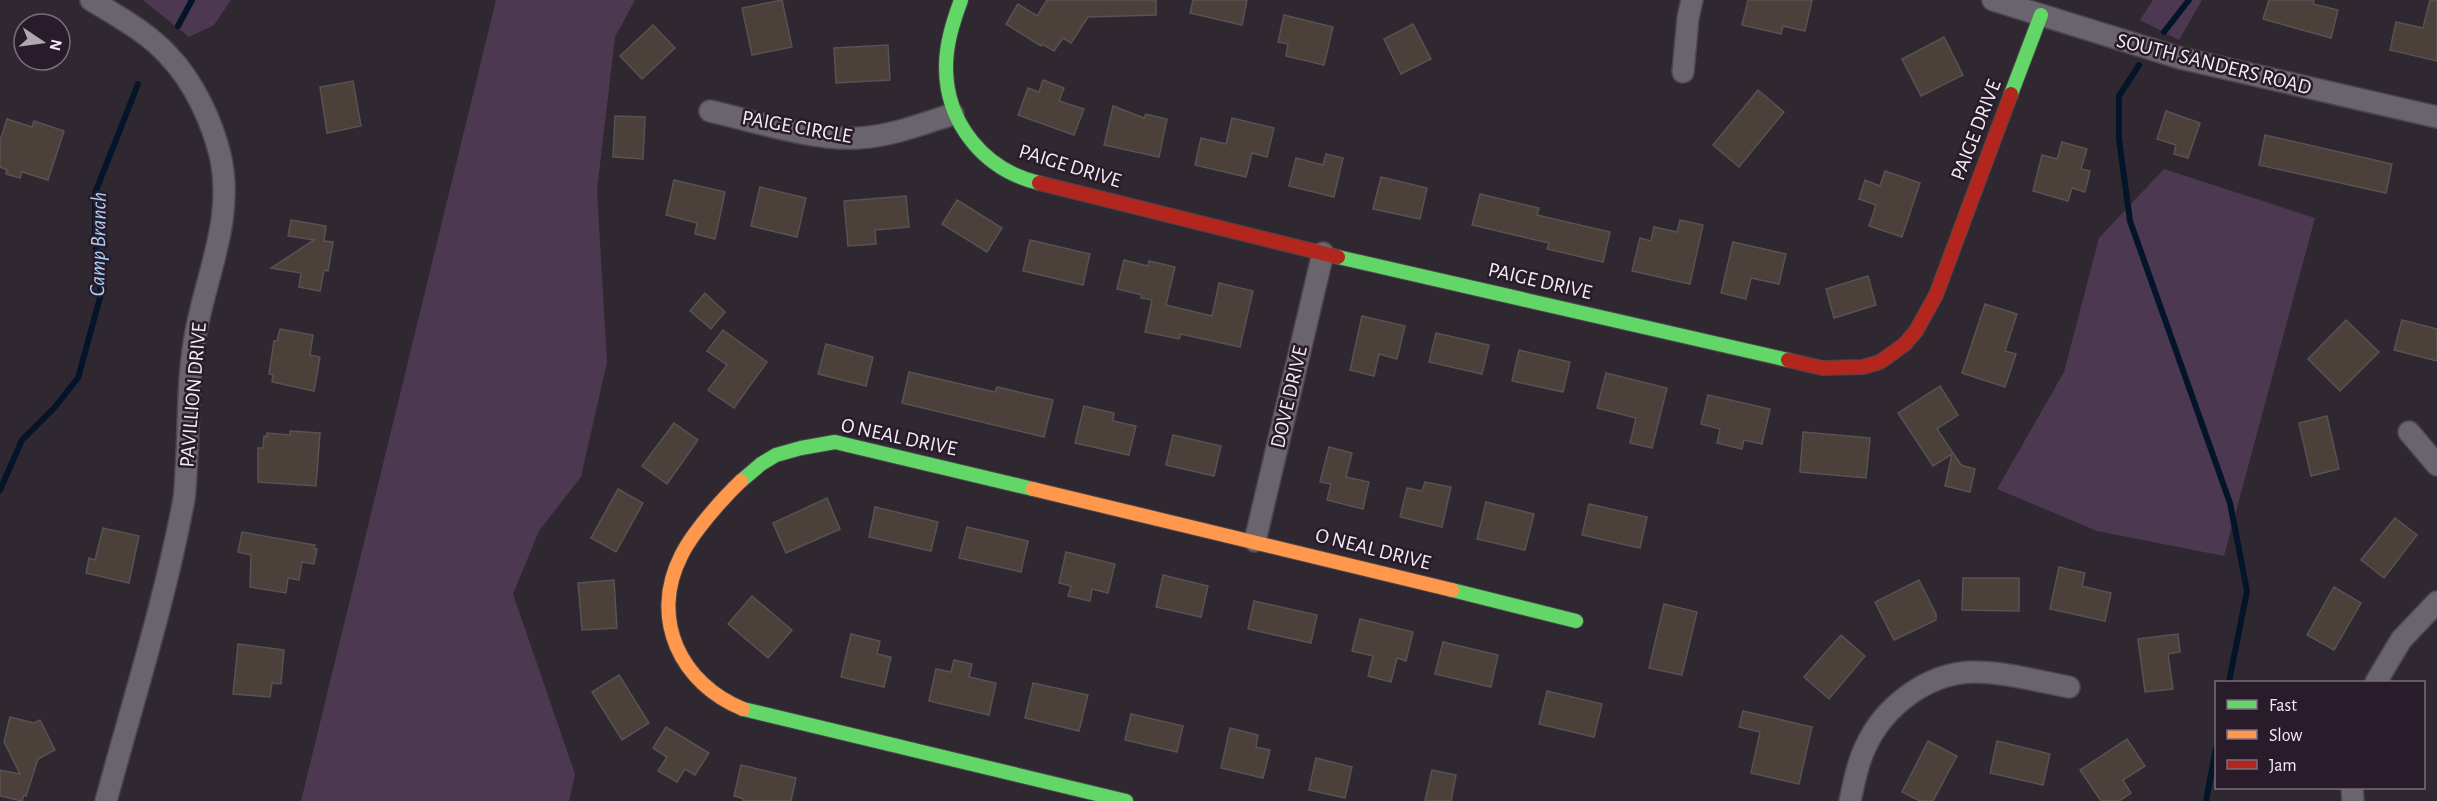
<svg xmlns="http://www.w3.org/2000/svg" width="2437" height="801" font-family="'Alegreya Sans',sans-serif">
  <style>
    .green { fill: #4d3852 }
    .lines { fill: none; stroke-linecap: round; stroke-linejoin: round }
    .stream { stroke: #041529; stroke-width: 6 }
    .building { fill: #4c403a; stroke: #585253; stroke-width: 1.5 }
    .street-casing { stroke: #4b454c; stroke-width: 24 }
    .fast-casing { stroke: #4b454c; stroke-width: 16 }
    .slow-casing { stroke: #4b454c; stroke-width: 16 }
    .jam-casing { stroke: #4b454c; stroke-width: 16 }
    .street { stroke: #6a656c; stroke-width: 21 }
    .fast { stroke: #63d668; stroke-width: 14 }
    .slow { stroke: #ff974d; stroke-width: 14 }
    .jam { stroke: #b3261e; stroke-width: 14 }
    .labels { text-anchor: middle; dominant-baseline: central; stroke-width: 5; stroke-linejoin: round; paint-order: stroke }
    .street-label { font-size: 21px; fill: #f4ebf6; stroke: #281b2a }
    .water-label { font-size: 22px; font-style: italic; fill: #a8d0f9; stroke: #281b2a }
  </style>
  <rect width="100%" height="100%" fill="#2f2830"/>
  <!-- green -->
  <g class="green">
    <path d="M143 0H231L214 25 189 37Z"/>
    <path d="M496 0H635L615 37 597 190 607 362 581 477 539 531 513 594 575 774 569 801H301Z"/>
    <path d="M2153 0H2202L2179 40 2140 20Z"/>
    <path d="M2164 169 2315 218 2224 556 2097 531 1997 489 2064 372 2099 238Z"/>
  </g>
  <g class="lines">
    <!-- stream -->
    <g class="stream">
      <path d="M178 26 192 0"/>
      <path d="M2164 32 2189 0"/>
      <path d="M2139 65 2119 96V139L2130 221 2230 503 2247 591 2229 682"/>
      <path d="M0 490 22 440 54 408 78 378 101 294 95 242V193L138 84"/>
      <path d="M2206 801 2216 748"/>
    </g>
  </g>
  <!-- building -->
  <g class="building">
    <path d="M782 0 792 47 752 55 742 8Z"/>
    <path d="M1047 0H1156V15L1088 17 1071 43 1063 38 1054 51 1042 44 1041 46 1006 24 1018 4 1037 16Z"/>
    <path d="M1193 0H1247L1242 25 1190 13Z"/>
    <path d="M1748 0H1812L1805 31 1783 26 1781 34 1742 25Z"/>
    <path d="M2269 0H2314L2313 4 2338 10 2331 38 2263 19Z"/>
    <path d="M2430 0H2437V61L2390 50 2396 22 2423 28Z"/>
    <path d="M1284 15 1333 27 1324 65 1286 56 1288 44 1278 42Z"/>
    <path d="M1413 24 1431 59 1401 74 1384 39Z"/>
    <path d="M653 25 675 48 642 79 620 56Z"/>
    <path d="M1944 37 1963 75 1921 96 1902 59Z"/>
    <path d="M888 45 890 80 836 83 834 48Z"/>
    <path d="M1043 80 1064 88 1059 101 1084 109 1074 135 1018 115 1028 88 1039 92Z"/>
    <path d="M353 81 361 126 327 133 320 87Z"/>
    <path d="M1758 90 1784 112 1739 167 1713 145Z"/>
    <path d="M1113 106 1144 118 1146 114 1167 119 1159 157 1104 145Z"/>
    <path d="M2166 111 2200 123 2188 158 2174 154 2176 145 2157 139Z"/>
    <path d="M615 116 645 117 643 159 613 157Z"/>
    <path d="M1232 118 1274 128 1267 157 1252 153 1246 177 1195 165 1201 138 1226 144Z"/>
    <path d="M7 119 32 127 34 121 64 131 48 180 22 172 20 178 6 174 7 170 0 167V141Z"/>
    <path d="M2265 135 2392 164 2386 193 2259 165Z"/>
    <path d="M2062 142 2087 149 2081 169 2090 171 2085 192 2072 188 2068 201 2033 191 2042 155 2057 159Z"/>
    <path d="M1326 154 1343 158 1334 197 1289 186 1296 158 1323 165Z"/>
    <path d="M1885 171 1920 183 1902 237 1869 226 1876 205 1859 199 1865 180 1880 186Z"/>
    <path d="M1381 177 1427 188 1420 219 1373 209Z"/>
    <path d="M674 180 725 192 715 239 695 234 697 223 666 215Z"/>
    <path d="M760 187 806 198 797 237 751 226Z"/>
    <path d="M1480 194 1539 208 1537 215 1610 232 1603 262 1547 249 1549 243 1472 225Z"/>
    <path d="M906 196 909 227 875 230 876 244 848 246 844 201Z"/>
    <path d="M957 200 1002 228 987 252 942 224Z"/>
    <path d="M291 220 326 226 324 241 333 242 328 271 324 270 320 291 299 287 301 273 271 268 314 240 288 236Z"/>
    <path d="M1680 220 1703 225 1690 284 1632 271 1640 238 1651 241 1654 227 1677 232Z"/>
    <path d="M1030 240 1090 254 1083 285 1023 271Z"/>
    <path d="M1733 242 1786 254 1779 284 1751 278 1746 299 1721 293Z"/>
    <path d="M1124 260 1148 266 1149 261 1175 267 1166 305 1212 316 1219 283 1253 291 1240 347 1181 334 1179 339 1145 332 1152 300 1141 298 1142 295 1117 289Z"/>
    <path d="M1868 276 1876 305 1834 318 1826 289Z"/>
    <path d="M705 293 725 312 711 329 690 311Z"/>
    <path d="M1985 304 2017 314 2005 351 2016 354 2005 387 1962 373Z"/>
    <path d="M1362 316 1405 326 1397 359 1379 354 1374 376 1350 370Z"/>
    <path d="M2346 320 2379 352 2340 391 2308 359Z"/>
    <path d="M2402 320 2437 329V361L2394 350Z"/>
    <path d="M280 329 313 335 310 355 320 357 314 391 272 382 273 375 269 374 274 341H277Z"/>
    <path d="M723 330 767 362 734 408 708 390 727 365 707 351Z"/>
    <path d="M1436 333 1489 345 1482 374 1429 362Z"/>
    <path d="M826 344 873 357 866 386 818 374Z"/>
    <path d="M1519 350 1570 362 1563 392 1512 381Z"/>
    <path d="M909 372 995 392 997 387 1053 400 1044 437 902 403Z"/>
    <path d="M1606 373 1667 388 1652 448 1630 443 1636 418 1597 408Z"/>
    <path d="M1940 386 1958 415 1937 429 1961 465 1975 469 1970 492 1945 486 1952 454 1933 466 1898 413Z"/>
    <path d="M1708 395 1770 409 1762 444 1744 440 1742 449 1717 443 1720 429 1701 424Z"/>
    <path d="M1084 406 1114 413 1113 421 1136 426 1129 455 1075 443Z"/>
    <path d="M2327 416 2339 469 2311 476 2299 423Z"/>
    <path d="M674 423 698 440 667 484 642 466Z"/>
    <path d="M290 431 320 433 316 486 258 482V448H263L264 436 267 437V433L290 435Z"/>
    <path d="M1803 432 1870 438 1866 478 1800 472Z"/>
    <path d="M1173 435 1221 446 1214 476 1166 465Z"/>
    <path d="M1329 447 1352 453 1346 477 1369 482 1363 509 1327 500 1331 484 1320 482Z"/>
    <path d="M1425 482 1451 487 1442 527 1400 517 1407 488 1422 491Z"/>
    <path d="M618 489 643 503 616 552 591 538Z"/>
    <path d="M827 498 840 529 786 553 773 523Z"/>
    <path d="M1486 502 1534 514 1525 550 1477 539Z"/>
    <path d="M1589 504 1647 517 1640 548 1582 535Z"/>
    <path d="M875 507 938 522 931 551 869 537Z"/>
    <path d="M2395 518 2417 535 2384 578 2361 560Z"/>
    <path d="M967 527 1028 541 1021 572 959 558Z"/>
    <path d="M103 528 139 536 129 583 86 573 89 558 95 560Z"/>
    <path d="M242 532 315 545 314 549H317L314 564 302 562 299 580 288 578 286 593 250 587 251 555 238 552Z"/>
    <path d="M1066 552 1115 564 1108 593 1092 589 1090 601 1068 596 1071 586 1059 583Z"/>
    <path d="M2059 567 2085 573 2082 586 2111 593 2105 621 2050 609Z"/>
    <path d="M1163 575 1208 586 1201 617 1156 607Z"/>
    <path d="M1963 578H2019V611L1962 610Z"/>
    <path d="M614 580 617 628 582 630 578 583Z"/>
    <path d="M1919 580 1936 614V620L1894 640 1875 602Z"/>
    <path d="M2334 587 2361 603 2334 650 2307 635Z"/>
    <path d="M752 596 792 630 768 658 728 624Z"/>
    <path d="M1254 601 1317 615 1311 643 1248 629Z"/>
    <path d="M1664 604 1697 612 1682 675 1649 668Z"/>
    <path d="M1360 619 1413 632 1406 661 1397 658 1391 682 1368 676 1373 656 1352 651Z"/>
    <path d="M851 634 880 641 877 654 891 657 884 687 841 677Z"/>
    <path d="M2178 634 2180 652 2168 654 2173 689 2145 692 2138 639Z"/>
    <path d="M1841 635 1865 656 1829 699 1804 677Z"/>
    <path d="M1443 642 1498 655 1491 687 1435 674Z"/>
    <path d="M238 644 284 650 281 684 272 683 270 697 233 694Z"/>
    <path d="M954 660 972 664 969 677 996 683 989 715 929 701 936 669 951 672Z"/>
    <path d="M619 675 649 723 622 740 592 692Z"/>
    <path d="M1033 683 1088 695 1079 731 1025 718Z"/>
    <path d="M1547 691 1602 704 1594 737 1539 724Z"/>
    <path d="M1743 711 1812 727 1799 784 1751 773 1760 732 1739 727Z"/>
    <path d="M1131 714 1183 726 1177 752 1125 740Z"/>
    <path d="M10 717 34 723 40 720 55 750 38 759 26 796 24 795 22 801 0 796V770L20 774 4 742Z"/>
    <path d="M666 727 709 753 695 775 685 769 677 782 658 771 667 757 653 748Z"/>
    <path d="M1230 728 1258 735 1256 747 1270 750 1263 778 1221 768Z"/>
    <path d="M2127 739 2145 766 2123 780 2131 793 2119 801H2101L2080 770Z"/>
    <path d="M1928 741 1957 756 1933 801H1920L1902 792Z"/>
    <path d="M1997 741 2050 754 2043 785 1990 773Z"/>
    <path d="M1316 758 1352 767 1345 798 1309 790Z"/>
    <path d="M741 765 796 778 791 801H743L744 799 734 796Z"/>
    <path d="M1432 770 1456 775 1451 801H1425Z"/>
  </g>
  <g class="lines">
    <!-- street casing -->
    <g class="street-casing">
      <g id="street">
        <path d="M91 0C117 16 147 32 168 55 194 82 213 123 221 159 233 218 208 271 197 327 188 369 189 412 187 454 186 468 186 484 184 499 165 601 133 701 106 801"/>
        <path d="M1993 0 2180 58 2437 117"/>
        <path d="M1683 72 1688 18 1692 0"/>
        <path d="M710 111C754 121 814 141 859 138 892 136 922 124 953 114"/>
        <path d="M2409 432 2437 465"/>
        <path d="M1255 541 1323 253"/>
        <path d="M2376 682 2401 640 2437 602"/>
        <path d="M2352 788 2353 801"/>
        <path d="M1850 801C1854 783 1857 764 1865 748 1883 707 1927 673 1973 672 2005 672 2037 681 2069 687"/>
      </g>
    </g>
    <!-- fast casing -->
    <g class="fast-casing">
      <g id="fast">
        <path d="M961 0C953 22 946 44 946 67 946 123 984 170 1039 183"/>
        <path d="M2011 94 2041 15"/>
        <path d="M1338 257 1788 360"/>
        <path d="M741 481 761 464 776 455 801 448 835 442 1033 489"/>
        <path d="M1452 590 1576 621"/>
        <path d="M743 709 1126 801"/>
      </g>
    </g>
    <!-- slow casing -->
    <g class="slow-casing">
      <g id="slow">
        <path d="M741 481C722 499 692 533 681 556 649 619 681 684 743 709"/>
        <path d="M1033 489 1452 590"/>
      </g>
    </g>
    <!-- jam casing -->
    <g class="jam-casing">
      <g id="jam">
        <path d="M1039 183 1338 257"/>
        <path d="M1788 360 1822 368 1863 367 1880 362 1905 344 1916 331 1936 295 2011 94"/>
      </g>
    </g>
    <!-- street -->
    <use href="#street" class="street"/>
    <!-- fast -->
    <use href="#fast" class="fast"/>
    <!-- slow -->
    <use href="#slow" class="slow"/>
    <!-- jam -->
    <use href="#jam" class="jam"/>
  </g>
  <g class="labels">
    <!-- street labels -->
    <g class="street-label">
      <text transform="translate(2214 64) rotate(14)">SOUTH SANDERS ROAD</text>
      <text transform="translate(797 127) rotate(10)">PAIGE CIRCLE</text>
      <text transform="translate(1976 130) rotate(-69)">PAIGE DRIVE</text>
      <text transform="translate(1070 166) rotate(17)">PAIGE DRIVE</text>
      <text transform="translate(1540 281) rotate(13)">PAIGE DRIVE</text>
      <text transform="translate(193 395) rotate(-85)">PAVILLION DRIVE</text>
      <text transform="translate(1289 397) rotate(-77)">DOVE DRIVE</text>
      <text transform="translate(899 437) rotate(12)">O NEAL DRIVE</text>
      <text transform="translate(1373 549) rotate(14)">O NEAL DRIVE</text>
    </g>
    <!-- water labels -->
    <g class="water-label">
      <text transform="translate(98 244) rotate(-89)">Camp Branch</text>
    </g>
  </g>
  <!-- legend -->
  <rect x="2215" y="681" width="210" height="108" fill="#281b2a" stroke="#7a6e7c" stroke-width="1.5"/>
  <rect x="2227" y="700" width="30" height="9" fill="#63d668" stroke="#7a6e7c" stroke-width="1.5"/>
  <text x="2269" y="711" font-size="18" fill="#f4ebf6">Fast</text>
  <rect x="2227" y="730" width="30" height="9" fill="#ff974d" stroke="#7a6e7c" stroke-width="1.5"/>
  <text x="2269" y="741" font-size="18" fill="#f4ebf6">Slow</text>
  <rect x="2227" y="760" width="30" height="9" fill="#b3261e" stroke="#7a6e7c" stroke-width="1.5"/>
  <text x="2269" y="771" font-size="18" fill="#f4ebf6">Jam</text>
  <!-- north arrow -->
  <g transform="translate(42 42) rotate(103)"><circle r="28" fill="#281b2a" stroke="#7a6e7c" stroke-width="1.5"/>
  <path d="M0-4.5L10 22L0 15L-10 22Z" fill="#afa7b1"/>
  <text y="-9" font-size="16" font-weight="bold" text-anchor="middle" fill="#f4ebf6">N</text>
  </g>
</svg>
